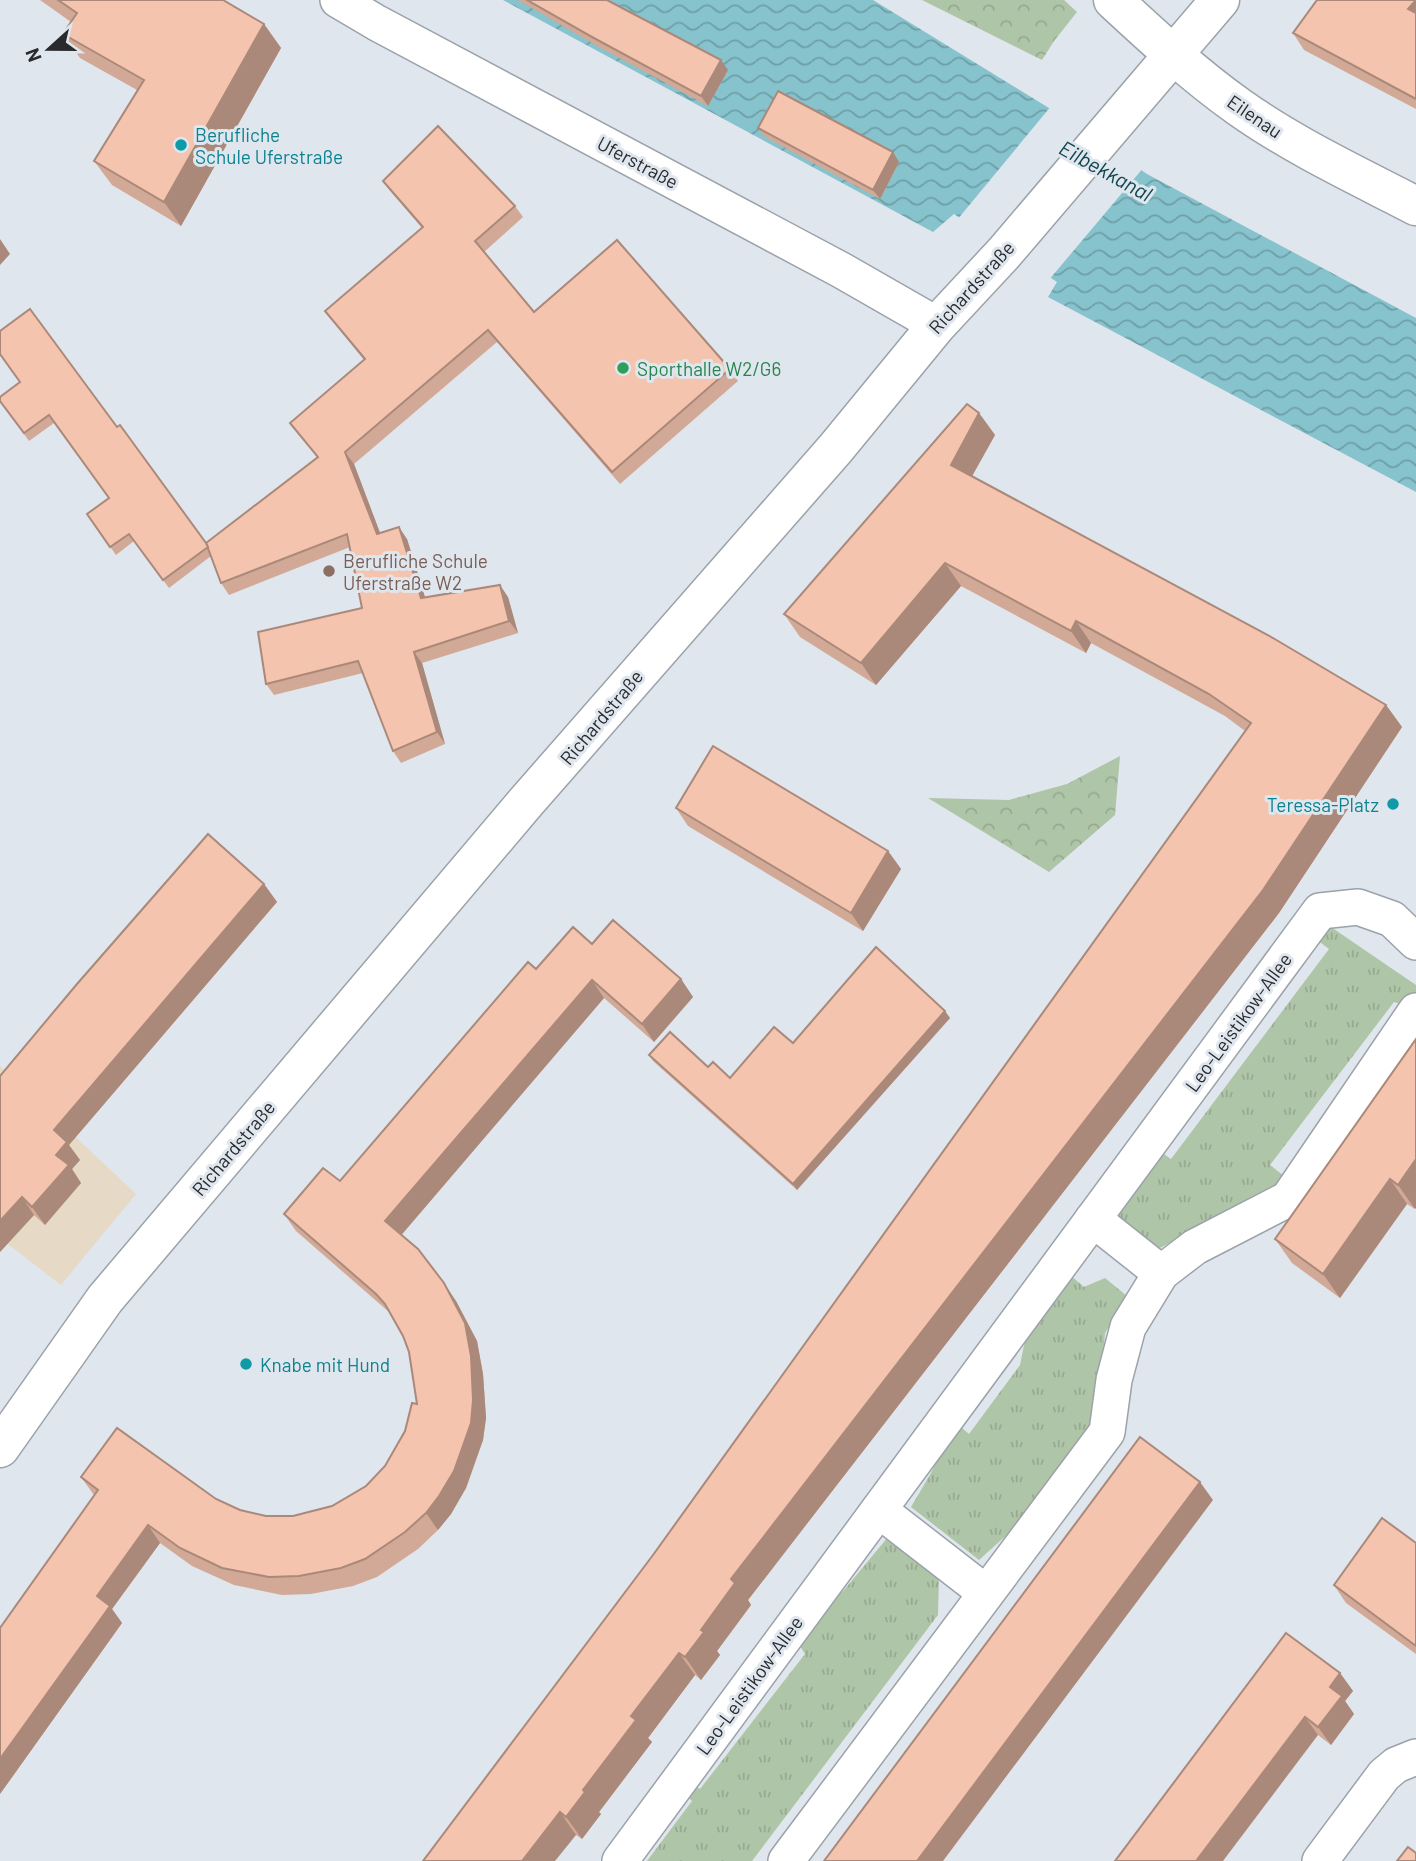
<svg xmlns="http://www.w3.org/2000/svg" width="1416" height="1861" font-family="Barlow,sans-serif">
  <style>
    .commercial { fill: #e6dac6 }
    .grass { fill: url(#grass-tufts) }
    .park { fill: url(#park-crowns) }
    .water { fill: url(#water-waves) }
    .pier { fill: #dfe6ee }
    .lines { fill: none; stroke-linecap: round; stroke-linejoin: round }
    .minor-casing { stroke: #9ba2a9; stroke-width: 38 }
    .tertiary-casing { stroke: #9ba2a9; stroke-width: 41 }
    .minor { stroke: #fff; stroke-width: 35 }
    .tertiary { stroke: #fff; stroke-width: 38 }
    .wall { fill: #d2a996 }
    .shaded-wall { fill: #ab897a }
    .building { fill: #f4c4ae; stroke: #ab897a; stroke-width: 2 }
    .culture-dot { fill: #0f9aa8; stroke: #dfe6ee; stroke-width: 2.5 }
    .leisure-dot { fill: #2e9e5b; stroke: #dfe6ee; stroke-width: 2.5 }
    .education-dot { fill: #8d6e63; stroke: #dfe6ee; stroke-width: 2.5 }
    .labels { text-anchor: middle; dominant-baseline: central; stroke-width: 6; stroke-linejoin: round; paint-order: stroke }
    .street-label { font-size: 19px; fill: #282a2d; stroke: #dfe6ee }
    .culture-label { font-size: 19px; fill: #0d838f; stroke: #dfe6ee; text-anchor: start }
    .leisure-label { font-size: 19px; fill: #27864d; stroke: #dfe6ee; text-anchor: start }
    .education-label { font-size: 19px; fill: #785e54; stroke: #dfe6ee; text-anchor: start }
    .water-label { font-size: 21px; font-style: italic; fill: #10464e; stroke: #dfe6ee }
  </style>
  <defs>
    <pattern id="grass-tufts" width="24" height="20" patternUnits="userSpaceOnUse" patternTransform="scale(1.75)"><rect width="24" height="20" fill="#afc5a7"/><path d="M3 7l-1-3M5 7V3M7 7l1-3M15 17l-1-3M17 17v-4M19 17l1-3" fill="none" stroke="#97a990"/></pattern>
    <pattern id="park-crowns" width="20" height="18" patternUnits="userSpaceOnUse" patternTransform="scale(1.75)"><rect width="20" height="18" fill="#afc5a7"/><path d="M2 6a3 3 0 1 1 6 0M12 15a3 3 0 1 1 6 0" fill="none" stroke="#97a990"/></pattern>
    <pattern id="water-waves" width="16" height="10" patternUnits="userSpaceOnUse" patternTransform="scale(1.75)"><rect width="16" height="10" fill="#87c3cd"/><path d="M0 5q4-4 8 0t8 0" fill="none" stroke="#6e9fa7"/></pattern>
  </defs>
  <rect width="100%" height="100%" fill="#dfe6ee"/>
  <!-- commercial -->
  <path class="commercial" d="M0 1066 136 1194 61 1285 0 1238Z"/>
  <!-- grass -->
  <g class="grass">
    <path d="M1328 925 1416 985V999L1410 1007 1394 1002 1270 1165 1284 1176 1274 1189 1156 1250 1109 1215 1158 1150 1171 1159 1329 949 1317 940Z"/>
    <path d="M1070 1275 1084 1287 1105 1278 1127 1296 1105 1333 1097 1416 1041 1504 979 1560 911 1507 931 1473 955 1422 969 1434 1020 1365 1028 1326Z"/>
    <path d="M888 1537 939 1577 938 1615 752 1861H647L692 1801 682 1792 690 1782 700 1789 805 1654 794 1636 844 1590Z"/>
  </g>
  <!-- park -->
  <g class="park">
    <path d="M922 0H1064L1077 12 1054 41 1042 60Z"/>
    <path d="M1120 756 1115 815 1049 872 928 798 1009 800 1067 784Z"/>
  </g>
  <!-- water -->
  <path class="water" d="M503 0H873L1049 108 1147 174 1416 318V492L1048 297 1057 282 954 214 933 232Z"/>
  <!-- pier -->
  <path class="pier" d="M1052 105 1144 167 1048 281 957 220Z"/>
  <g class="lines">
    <!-- minor casing -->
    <g class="minor-casing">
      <g id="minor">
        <path d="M338 0 377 23 841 270 937 325"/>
        <path d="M1093 1219 1161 1273"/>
        <path d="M879 1510 986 1593"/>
        <path d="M620 1861 1320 911 1358 907 1392 919 1416 942"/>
        <path d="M786 1861 1107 1432 1114 1380 1128 1327 1161 1273 1195 1247 1288 1199 1416 1011"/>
        <path d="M1320 1861 1384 1775 1396 1765 1416 1757"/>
      </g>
    </g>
    <!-- tertiary casing -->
    <g class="tertiary-casing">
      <g id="tertiary">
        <path d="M1113 0C1153 37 1194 75 1239 107 1294 146 1356 175 1416 206"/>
        <path d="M0 1448 105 1299 526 802 836 448 937 325 1004 253 1220 0"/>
      </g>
    </g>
    <!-- minor -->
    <use href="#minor" class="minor"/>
    <!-- tertiary -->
    <use href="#tertiary" class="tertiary"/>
  </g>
  <!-- wall -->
  <g class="wall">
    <path d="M40 0H223L264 24 281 48 181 226 112 185 94 161 137 90 80 58 63 34 71 22Z"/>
    <path d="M518 0H607L728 70 708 106 599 47Z"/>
    <path d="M1416 0V109L1304 50 1293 33Z"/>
    <path d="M758 128 893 152 899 162 880 199 765 137Z"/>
    <path d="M383 181 515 206 523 217 484 252 534 312 730 369 738 381 620 484 497 342 354 464 380 533 407 539 425 598 508 597 518 633 422 663 445 744 401 763 393 751 363 673 274 695 266 684 362 608 350 547 229 595 221 583 211 556 169 588 134 541 116 555 87 514 109 498 54 423 29 441 0 401 117 427 206 543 317 457 290 423 364 360 325 311 422 228 391 192Z"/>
    <path d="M979 413 995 435 972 476 1386 705 1402 727 1279 913 748 1600 751 1605 717 1651 720 1655 701 1680 695 1675 648 1738 652 1742 599 1812 601 1814 582 1839 576 1835 423 1861 653 1555 1245 731 1225 716 1091 643 1086 653 961 586 876 685 800 637 784 614Z"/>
    <path d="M676 808 888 851 901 869 863 931 688 826Z"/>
    <path d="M264 884 277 902 69 1145 80 1160 72 1169 81 1183 45 1225 34 1215 0 1252V1076Z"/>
    <path d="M592 944 681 979 693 997 654 1042 604 998 401 1235 456 1301 477 1341 483 1374 486 1418 483 1440 466 1488 451 1514 438 1530 418 1549 377 1577 353 1586 311 1594 282 1595 234 1585 192 1566 160 1543 112 1609 122 1623 0 1794 94 1495 81 1477 216 1499 240 1510 266 1516H293L332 1506 366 1486 385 1466 405 1431 417 1404 409 1352 403 1336 389 1312 296 1231 284 1214 340 1181 536 969Z"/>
    <path d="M950 1018 797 1190 653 1061 649 1055 708 1067 730 1078 793 1043Z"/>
    <path d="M1416 1039 1415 1209 1407 1204 1340 1298 1292 1263 1275 1239Z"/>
    <path d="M1416 1543V1654L1346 1603 1334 1585Z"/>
    <path d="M1340 1673 1353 1691 1345 1701 1354 1714 1331 1745 1318 1735 1115 1861Z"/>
  </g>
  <!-- shaded-wall -->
  <g class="shaded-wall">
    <path d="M1416 0V20L1408 9Z"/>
    <path d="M264 24 281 48 181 226 164 202Z"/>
    <path d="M721 60 728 70 708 106 701 96Z"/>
    <path d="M893 152 899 162 880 199 873 190Z"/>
    <path d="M0 239 10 254 0 265Z"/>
    <path d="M979 413 995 435 966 487 951 465Z"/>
    <path d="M345 452 354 464 385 546 377 534Z"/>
    <path d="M399 527 407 539 429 610 421 598Z"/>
    <path d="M945 563 961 586 876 685 861 663Z"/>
    <path d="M500 585 508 597 518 633 509 621Z"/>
    <path d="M1076 621 1091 643 1086 653 1071 631Z"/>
    <path d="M414 652 422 663 445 744 437 732Z"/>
    <path d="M1386 705 1402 727 1279 913 748 1600 751 1605 717 1651 720 1655 701 1680 685 1657 731 1579Z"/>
    <path d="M888 851 901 869 863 931 851 913Z"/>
    <path d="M264 884 277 902 69 1145 80 1160 72 1169 81 1183 45 1225 32 1207 56 1155 54 1130Z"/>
    <path d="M681 979 693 997 654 1042 642 1024Z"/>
    <path d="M592 980 604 998 398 1239 385 1221Z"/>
    <path d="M945 1011 950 1018 797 1190 793 1184Z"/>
    <path d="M1416 1159V1208L1415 1209 1398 1185Z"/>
    <path d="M1390 1179 1407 1204 1340 1298 1323 1274Z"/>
    <path d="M22 1197 34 1215 0 1252V1221Z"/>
    <path d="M444 1283 456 1301 477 1341 483 1374 486 1418 483 1440 466 1488 451 1514 438 1530 426 1513Z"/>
    <path d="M1200 1482 1213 1500 943 1861H917Z"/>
    <path d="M148 1525 160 1543 112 1609 122 1623 0 1794V1759L97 1596Z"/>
    <path d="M679 1653 695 1675 648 1738 652 1742 599 1812 601 1814 582 1839 566 1817 631 1716Z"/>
    <path d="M1340 1673 1353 1691 1345 1701 1354 1714 1331 1745 1318 1727 1330 1687Z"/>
    <path d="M1305 1717 1318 1735 1223 1861H1196Z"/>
    <path d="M560 1812 576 1835 555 1861H522Z"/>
  </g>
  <!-- building -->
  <g class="building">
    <path d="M58 0H223L264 24 164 202 94 161 144 80 63 34 77 13Z"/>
    <path d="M527 0H607L721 60 701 96 592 37Z"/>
    <path d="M1317 0H1416L1408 9 1416 13V99L1293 33Z"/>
    <path d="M778 91 893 152 873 190 758 128Z"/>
    <path d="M438 126 515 206 475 241 534 312 617 240 730 369 612 472 488 330 345 452 377 534 399 527 421 598 500 585 509 621 414 652 437 732 393 751 358 661 266 684 258 632 362 608 347 534 221 583 206 543 318 457 290 423 365 359 325 311 423 227 383 181Z"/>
    <path d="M30 309 117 427 120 425 206 543 208 547 163 580 129 534 110 547 87 514 109 498 49 415 24 433 0 401V397L20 382 0 354V331Z"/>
    <path d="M967 404 979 413 951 465 1273 638 1386 705 1263 890 731 1579 735 1583 701 1630 704 1632 685 1657 679 1653 631 1716 636 1720 583 1790 585 1792 566 1817 560 1812 522 1861H423L653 1555 1251 723 1209 694 1076 621 1071 631 945 563 861 663 784 614Z"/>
    <path d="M713 746 888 851 851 913 676 808Z"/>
    <path d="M208 834 264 884 54 1130 67 1142 56 1155 69 1165 32 1207 22 1197 0 1221V1076L77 984Z"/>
    <path d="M613 920 681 979 642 1024 592 980 385 1221 418 1249 444 1283 465 1323 471 1356 473 1400 471 1423 454 1471 439 1496 426 1513 405 1532 365 1559 341 1568 299 1576 269 1577 222 1568 180 1548 148 1525 97 1596 110 1606 0 1759V1628L98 1490 81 1477 117 1428 216 1499 240 1510 266 1516H293L332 1506 366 1486 385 1466 405 1431 412 1403 417 1404 409 1352 403 1336 385 1304 376 1294 284 1214 323 1168 340 1181 528 962 536 969 573 927 592 944Z"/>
    <path d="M876 947 945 1011 793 1184 649 1055 670 1032 708 1067 713 1062 730 1078 774 1027 793 1043Z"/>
    <path d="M1416 1039V1159L1398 1185 1390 1179 1323 1274 1275 1239Z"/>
    <path d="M1140 1437 1200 1482 917 1861H824Z"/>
    <path d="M1382 1518 1416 1543V1646L1334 1585Z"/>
    <path d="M1286 1633 1340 1673 1330 1687 1342 1696 1318 1727 1305 1717 1196 1861H1115Z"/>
    <path d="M1408 1847 1416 1853V1861H1397Z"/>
  </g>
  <!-- markers -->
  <g class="culture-dot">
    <circle cx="181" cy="145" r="7"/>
    <circle cx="1393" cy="804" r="7"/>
    <circle cx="246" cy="1364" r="7"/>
  </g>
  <circle class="leisure-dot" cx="623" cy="368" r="7"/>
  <circle class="education-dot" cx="329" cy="571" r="7"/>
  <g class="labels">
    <!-- street labels -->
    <g class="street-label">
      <text transform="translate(1255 116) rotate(34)">Eilenau</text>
      <text transform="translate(638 162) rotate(28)">Uferstraße</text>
      <text transform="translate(971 287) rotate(-48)">Richardstraße</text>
      <text transform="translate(601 717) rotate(-50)">Richardstraße</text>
      <text transform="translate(1238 1022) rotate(-54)">Leo-Leistikow-Allee</text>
      <text transform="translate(233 1148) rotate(-50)">Richardstraße</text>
      <text transform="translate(749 1685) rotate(-54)">Leo-Leistikow-Allee</text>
    </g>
    <!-- culture labels -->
    <g class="culture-label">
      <text x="195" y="134">Berufliche<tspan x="195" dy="22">Schule Uferstraße</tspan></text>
      <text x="1379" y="804" text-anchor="end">Teressa-Platz</text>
      <text x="260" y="1364">Knabe mit Hund</text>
    </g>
    <!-- leisure labels -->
    <g class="leisure-label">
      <text x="637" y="368">Sporthalle W2/G6</text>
    </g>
    <!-- education labels -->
    <g class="education-label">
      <text x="343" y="560">Berufliche Schule<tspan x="343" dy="22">Uferstraße W2</tspan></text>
    </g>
    <!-- water labels -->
    <g class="water-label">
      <text transform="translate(1106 170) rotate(29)">Eilbekkanal</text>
    </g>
  </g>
  <!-- north arrow -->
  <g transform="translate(49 49) rotate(249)" stroke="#dfe6ee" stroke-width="5" paint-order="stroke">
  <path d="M0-5L12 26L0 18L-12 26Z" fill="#282a2d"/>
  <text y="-10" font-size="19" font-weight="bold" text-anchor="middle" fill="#282a2d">N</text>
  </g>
</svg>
